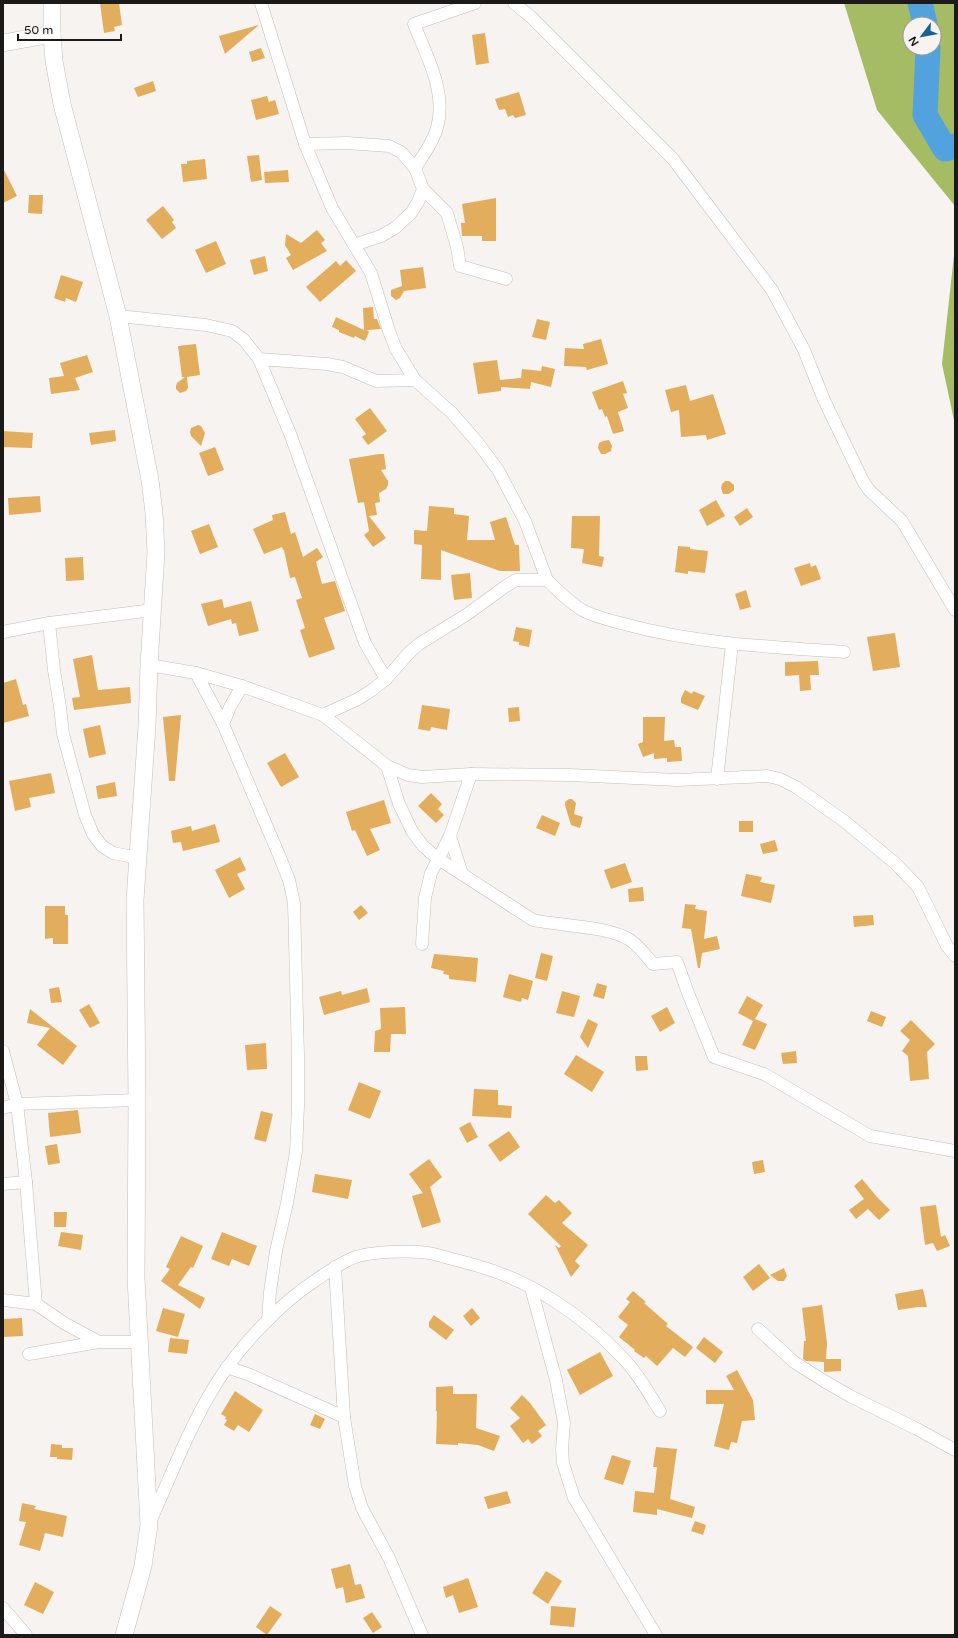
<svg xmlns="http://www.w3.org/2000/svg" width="958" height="1638" font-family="'Varela Round',sans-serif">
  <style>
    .forest { fill: #a5bc64; fill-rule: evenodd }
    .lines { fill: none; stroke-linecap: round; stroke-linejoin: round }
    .river { stroke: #52a3dd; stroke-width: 25 }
    .building { fill: #e2ad5c }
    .street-casing { stroke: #c2bebb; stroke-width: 13 }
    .secondary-casing { stroke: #c2bebb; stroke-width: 18 }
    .street { stroke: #fff; stroke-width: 12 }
    .secondary { stroke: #fff; stroke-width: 17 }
  </style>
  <rect width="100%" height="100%" fill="#f7f3f0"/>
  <!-- forest -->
  <g class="forest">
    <path d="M844 3H955V206L877 110ZM910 24H934V48H910Z"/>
    <path d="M955 246V425L942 364Z"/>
  </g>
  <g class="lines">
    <!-- river -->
    <g class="river">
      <path d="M920 3 925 24"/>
      <path d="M928 48 925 115 945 149 955 146"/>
    </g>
  </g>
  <!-- building -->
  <g class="building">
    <path d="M100 3H119L122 25 114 27 115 31 104 33Z"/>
    <path d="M259 25 225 54 219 36Z"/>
    <path d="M485 33 489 63 476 65 472 35Z"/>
    <path d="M261 48 265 58 252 62 249 52Z"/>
    <path d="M153 81 156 91 138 97 134 88Z"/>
    <path d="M519 92 526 115 515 118 513 115 508 117 505 109 499 110 495 99Z"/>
    <path d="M267 96 269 102 275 100 279 114 256 120 251 100Z"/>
    <path d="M259 155 262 180 251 182 247 156Z"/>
    <path d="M205 159 207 179 183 182 181 164H187V161Z"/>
    <path d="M3 168 17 196 3 203Z"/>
    <path d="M288 170 289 182 265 183 264 172Z"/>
    <path d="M29 195H43L42 214 28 213Z"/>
    <path d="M496 198V241H482V236H462L461 223H465L462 204Z"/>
    <path d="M163 206 174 220 172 222 176 228 162 239 146 220Z"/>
    <path d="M317 230 325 240 321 243 327 251 293 270 286 258 291 255 285 245 286 234 301 243Z"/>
    <path d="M216 241 226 264 206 273 195 250Z"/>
    <path d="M265 256 268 271 254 275 250 260Z"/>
    <path d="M346 260 356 271 320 302 306 287 336 261 340 266Z"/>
    <path d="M423 267 426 288 404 291 400 298 396 300 391 296V290L402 286 400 270Z"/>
    <path d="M61 275 83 282 76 302 66 298 65 302 54 298Z"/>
    <path d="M373 307 374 319H377L381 329 367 330 369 332 365 341 355 336 354 338 339 332V330L332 327 336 317 364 330 363 308Z"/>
    <path d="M537 319 550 322 546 340 532 337Z"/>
    <path d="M601 339 608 364 587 370 586 367 564 366 565 348 584 349 583 344Z"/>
    <path d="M196 344 200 375 187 377 188 388 186 391 180 393 176 389V386L177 383 185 377H182L178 346Z"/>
    <path d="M87 355 93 372 75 378 80 390 51 394 49 378 64 376 60 363Z"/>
    <path d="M497 360 500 380 521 378 522 369 541 371 542 366 555 369 551 387 531 382 530 389 501 387V391L478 394 473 363Z"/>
    <path d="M623 381 627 393 623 394 628 408 618 412 624 431 613 434 607 416 605 417 602 409 599 410 592 392Z"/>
    <path d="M686 385 690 401 713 394 726 434 707 440 706 435 681 437 679 410 671 412 665 390Z"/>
    <path d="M370 408 387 431 368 445 362 437 366 434 355 419Z"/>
    <path d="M198 425 201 426 205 433 201 446 191 436 190 432 191 428Z"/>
    <path d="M115 430 116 441 91 445 89 433Z"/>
    <path d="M3 431 33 433 32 448 3 447Z"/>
    <path d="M609 440 612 446 611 451 605 454H601L598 448 599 443 603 441Z"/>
    <path d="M215 447 224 470 208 476 199 453Z"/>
    <path d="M379 454H384L386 469 381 470 388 481V485L386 489 379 493 380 502 375 503 377 515 369 516 386 538 373 547 364 535 369 531 364 502 358 503 349 459Z"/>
    <path d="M725 481H729L734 485V490L729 494H723L721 488 722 484Z"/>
    <path d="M40 496 41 512 9 515 8 498Z"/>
    <path d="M716 500 725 516 707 526 699 510Z"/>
    <path d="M429 506 454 508V514L469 516 467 540H495L490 522 506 517 515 545H519L520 571H500L441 550V580L421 579 422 545 414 544V530L427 531Z"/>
    <path d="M747 508 753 517 740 526 734 517Z"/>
    <path d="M285 512 291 534 295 532 303 557 317 548 323 557 316 562 322 584 335 581 345 611 324 618 335 649 309 658 300 630 305 628 296 600 302 598 295 577 290 578 284 550H283L282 547 264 554 253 529 273 520 272 515Z"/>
    <path d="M572 516H600L599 556 604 557 602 567 582 563 584 549 571 548Z"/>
    <path d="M209 524 218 547 200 554 191 531Z"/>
    <path d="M678 546 690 547V549L708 551 705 573 688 571V574L675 572Z"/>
    <path d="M83 557 84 580 66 581 65 558Z"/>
    <path d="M810 563 811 567 816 565 821 579 801 586 794 568Z"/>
    <path d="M470 573 472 598 454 600 451 575Z"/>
    <path d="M746 590 751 607 740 610 735 594Z"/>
    <path d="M222 599 224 608 251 601 259 631 239 636 236 623 232 624 231 619 208 626 201 604Z"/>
    <path d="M516 627 532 630 529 647 519 645V642L513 641Z"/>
    <path d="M895 633 900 667 873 671 867 637Z"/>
    <path d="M92 655 98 690 130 687 131 703 74 710 72 698 80 697 73 659Z"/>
    <path d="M818 661 819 675H810L811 690 800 691 799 675 785 676V662Z"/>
    <path d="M16 679 23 705 26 704 29 716 3 723V683Z"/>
    <path d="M685 690 692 694 693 691 705 696 698 710 681 703V698Z"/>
    <path d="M422 705 450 709 447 730 431 727 430 731 418 729Z"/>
    <path d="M519 707 520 721 509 722 508 708Z"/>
    <path d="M181 715 175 781H169L163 717Z"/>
    <path d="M643 717H665L664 741 674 740 675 747H681L682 761 667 762V758L654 759V753L643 757 638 744 643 742Z"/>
    <path d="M100 725 106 754 89 758 83 729Z"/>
    <path d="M285 753 299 777 281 787 267 763Z"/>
    <path d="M51 773 55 793 29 798 31 807 15 811 9 781Z"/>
    <path d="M115 782 117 796 98 799 96 786Z"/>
    <path d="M431 793 442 804 438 809 444 815 436 823 418 806Z"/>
    <path d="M569 799H572L576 803 574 814 583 817 580 828 571 825 565 805V802Z"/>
    <path d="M384 800 391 823 370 829 380 850 367 856 355 830 352 831 346 812Z"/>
    <path d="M542 815 560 823 555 836 536 828Z"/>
    <rect x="739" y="821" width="14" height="11"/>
    <path d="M215 824 220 842 183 851 181 842 173 843 171 831 191 826 192 831Z"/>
    <path d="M775 840 778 851 763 854 760 844Z"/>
    <path d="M240 857 246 870 237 874 245 889 229 898 215 870Z"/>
    <path d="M625 863 632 882 611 889 604 870Z"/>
    <path d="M746 874 762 877 760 882 775 885 771 903 741 896Z"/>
    <path d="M643 887 644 901 629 902 628 889Z"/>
    <path d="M685 904 696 905 695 909 707 911 704 939 717 936 720 949 702 953 700 968H698L691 929 682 928Z"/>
    <path d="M361 905 368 913 359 920 353 912Z"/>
    <path d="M45 906H65V915H68V944H53V938L45 939Z"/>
    <path d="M873 915 874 925 854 927 853 916Z"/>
    <path d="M541 953 553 956 547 981 535 978Z"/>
    <path d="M434 954 478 958 476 982 449 979V975L443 974 444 971 431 968Z"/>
    <path d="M509 974 533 981 528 1000 522 998 521 1002 503 997Z"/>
    <path d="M597 983 607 986 604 999 593 996Z"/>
    <path d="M59 987 62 1002 51 1003 49 989Z"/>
    <path d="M367 988 370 1002 324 1015 319 997 341 991 342 995Z"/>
    <path d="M562 991 580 996 574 1017 556 1013Z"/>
    <path d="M747 996 763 1005 755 1019 767 1024 755 1050 742 1045 753 1021 738 1013Z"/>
    <path d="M89 1004 100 1023 90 1028 79 1010Z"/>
    <path d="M405 1007 406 1034H391L390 1052H374L375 1031 381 1029 380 1008Z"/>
    <path d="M667 1007 675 1023 660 1032 651 1016Z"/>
    <path d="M30 1009 77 1046 63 1065 37 1045 50 1028 27 1023Z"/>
    <path d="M871 1011 886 1017 882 1027 867 1021Z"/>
    <path d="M588 1019 598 1024 588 1048 580 1037Z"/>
    <path d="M911 1020 935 1044 927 1052 929 1079 910 1081 908 1056 902 1051 910 1040 900 1031Z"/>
    <path d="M266 1043 267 1069 247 1070 245 1045Z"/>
    <path d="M796 1051 797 1063 783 1064 781 1053Z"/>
    <path d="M576 1055 604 1072 592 1092 564 1074Z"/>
    <path d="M635 1056H647L648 1070 636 1071Z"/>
    <path d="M359 1082 381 1091 370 1119 348 1110Z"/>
    <path d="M474 1089 498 1090V1105L512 1106 511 1118 472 1116Z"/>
    <path d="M78 1110 81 1133 50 1137 48 1113Z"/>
    <path d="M261 1111 273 1114 266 1142 254 1139Z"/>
    <path d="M470 1122 478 1137 467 1143 459 1128Z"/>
    <path d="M509 1131 520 1147 500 1162 488 1145Z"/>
    <path d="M57 1144 60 1163 48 1165 45 1146Z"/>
    <path d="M429 1159 442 1177 430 1187 441 1222 422 1228 412 1196 423 1193 409 1174Z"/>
    <path d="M763 1160 765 1172 754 1174 752 1162Z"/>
    <path d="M315 1174 352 1180 348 1199 312 1192Z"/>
    <path d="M862 1179 877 1197 890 1210 879 1220 868 1209 856 1219 849 1210 864 1199 854 1186Z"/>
    <path d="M546 1195 555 1203 559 1200 572 1213 562 1223 588 1245 575 1261 580 1266 571 1277 555 1245 559 1248 561 1246 528 1214Z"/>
    <path d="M936 1205 941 1237 945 1235 950 1246 937 1251 933 1243 925 1245 920 1207Z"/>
    <path d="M54 1212H67L66 1227H54Z"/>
    <path d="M61 1232 83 1235 81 1250 58 1246Z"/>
    <path d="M222 1232 257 1246 249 1266 232 1259 229 1266 211 1259Z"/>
    <path d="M181 1236 203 1246 193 1268 191 1267 178 1285 205 1298 200 1309 161 1281 170 1269 166 1267Z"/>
    <path d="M759 1264 770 1278 753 1291 743 1277Z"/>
    <path d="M784 1268 787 1276 784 1281H778L770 1275Z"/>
    <path d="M923 1289 927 1307H918L898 1310 895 1294Z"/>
    <path d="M633 1291 646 1302 644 1303 668 1324 666 1326 693 1347 685 1357 673 1348 657 1366 646 1356 644 1358 634 1351 635 1350 619 1337 628 1325 618 1317 630 1302 626 1299Z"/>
    <path d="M822 1305 827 1343 826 1359H841V1371L824 1372V1362L806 1361 803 1359 804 1341H806L802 1308Z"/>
    <path d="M163 1308 185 1314 178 1337 156 1331Z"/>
    <path d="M472 1308 480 1318 471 1326 463 1316Z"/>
    <path d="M434 1315 454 1330 446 1340 429 1327V1322Z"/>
    <path d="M22 1318 23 1336 3 1337V1319Z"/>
    <path d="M704 1337 723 1352 715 1363 696 1348Z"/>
    <path d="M170 1338 189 1340 187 1354 168 1352Z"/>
    <path d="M600 1352 613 1376 580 1395 567 1370Z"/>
    <path d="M737 1370 753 1400 755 1420 742 1421 737 1443 731 1442 729 1450 714 1446 724 1404H706V1390H734L726 1376Z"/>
    <path d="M453 1386V1394H477L476 1428 500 1436 494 1451 478 1445 458 1443V1445L436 1444 437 1411H436V1387Z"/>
    <path d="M235 1391 263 1410 249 1432 238 1425 234 1431 224 1425 227 1420 225 1419 226 1417 221 1414Z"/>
    <path d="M522 1395 530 1403 546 1425 538 1431 542 1436 532 1444 528 1439 523 1443 510 1426 520 1418 510 1408Z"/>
    <path d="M315 1414 325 1419 320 1429 310 1425Z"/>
    <path d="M51 1444 62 1445V1448H73L72 1460 57 1459V1457H50Z"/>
    <path d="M656 1447 677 1449 670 1499 695 1507 692 1518 657 1509V1515L633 1512 635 1491 654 1493 657 1467H653Z"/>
    <path d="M612 1455 631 1461 623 1485 604 1479Z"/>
    <path d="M507 1491 511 1503 488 1509 484 1497Z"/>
    <path d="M22 1503 36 1506 34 1509 67 1516 63 1537 45 1533 40 1551 19 1545 26 1522 19 1521Z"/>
    <path d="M695 1521 706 1525 703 1535 691 1531Z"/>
    <path d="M350 1564 355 1585 361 1584 365 1598 346 1603 343 1587 336 1589 331 1569Z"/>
    <path d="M546 1571 562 1581 548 1604 532 1593Z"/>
    <path d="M468 1578 478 1607 459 1613 453 1595 446 1598 443 1587Z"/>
    <path d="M35 1582 54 1592 43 1614 24 1605Z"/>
    <path d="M270 1606 282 1614 267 1635 256 1627Z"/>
    <path d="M551 1606 576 1608 574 1627 550 1625Z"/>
    <path d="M372 1612 382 1627 373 1633 363 1618Z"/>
  </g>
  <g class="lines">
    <!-- street casing -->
    <g class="street-casing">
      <g id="street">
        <path d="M261 3 305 144 332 208 371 273 389 331 396 349 415 380"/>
        <path d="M514 3 531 17 673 159 772 290 804 350 824 400 863 481 869 490 902 521 955 610"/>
        <path d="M305 144 347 143 389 146 401 152 415 168 423 189 418 202 411 213 395 228 381 236 354 245"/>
        <path d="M415 168C423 155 433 143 437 128 447 92 427 57 414 24L475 3"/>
        <path d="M423 189 447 213 457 247 460 266 506 279"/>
        <path d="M118 316 206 325 232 331 244 340 259 359 291 436 365 643 386 679"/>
        <path d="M259 359 327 364 343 367 376 381 415 380 452 413 478 443 498 470 525 521 547 580"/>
        <path d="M49 623 54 670 60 707 63 734 85 815 93 834 102 846 113 853 138 858"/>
        <path d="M3 632 49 623 153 610"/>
        <path d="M149 665 196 673 221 680 242 686 323 715 387 766 408 775 422 777 471 774 570 775 677 780 767 776 780 779 796 787 844 821 895 863 918 887 947 946 955 956"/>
        <path d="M196 673 223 724 279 855 289 880 294 903 298 1057V1106L296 1152 287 1203 276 1251 270 1292 268 1320"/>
        <path d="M323 715 358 699 372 690 386 679 408 654 419 644 466 615 506 586 516 580H547C558 591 571 604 584 611 598 618 613 621 628 625 699 644 772 647 844 652"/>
        <path d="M223 724 230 707 242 686"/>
        <path d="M387 766 399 804 412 831 423 846 437 858 533 920C559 926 609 926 630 940 639 946 646 955 653 964L677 962 688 993 714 1057 764 1074 870 1136 955 1151"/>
        <path d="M717 779 732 644"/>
        <path d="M462 874 450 836 471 774"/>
        <path d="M422 944 425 898 431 873 450 836"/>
        <path d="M3 1051 17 1104 26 1182 36 1304 64 1323 99 1342H139"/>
        <path d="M3 1108 17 1104 137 1100"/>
        <path d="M3 1184 26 1182"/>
        <path d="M335 1267 344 1417 355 1486 362 1508 389 1558 422 1635"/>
        <path d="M531 1288 556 1380 564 1423 562 1449 563 1463 574 1498 656 1635"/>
        <path d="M3 1300 36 1304"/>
        <path d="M758 1329 794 1362 824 1381 850 1396 917 1429 955 1450"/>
        <path d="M29 1354 99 1342"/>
        <path d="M227 1367 250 1375 344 1417"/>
        <path d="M150 1522C171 1476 189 1427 216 1384 239 1347 279 1304 316 1280 328 1272 340 1263 353 1258 370 1251 415 1250 434 1254 449 1258 463 1262 478 1266 532 1281 583 1316 621 1356 637 1372 648 1392 660 1411"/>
        <path d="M3 1608 26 1635"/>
      </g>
    </g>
    <!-- secondary casing -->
    <g class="secondary-casing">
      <g id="secondary">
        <path d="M52 3V34L54 61 62 104 118 316 150 480 154 513 156 552 149 665 147 726 135 900 137 1100 136 1278 149 1525 143 1566 124 1635"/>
        <path d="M3 43 52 34"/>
      </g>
    </g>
    <!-- street -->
    <use href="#street" class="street"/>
    <!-- secondary -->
    <use href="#secondary" class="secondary"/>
  </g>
  <!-- border -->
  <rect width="958" height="1638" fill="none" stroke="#1c1a19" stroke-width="8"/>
  <!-- north arrow -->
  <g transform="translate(922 36) rotate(238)"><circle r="19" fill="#f7f3f0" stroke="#9f9c9a"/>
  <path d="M0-3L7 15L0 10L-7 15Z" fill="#186396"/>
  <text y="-6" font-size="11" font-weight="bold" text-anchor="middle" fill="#1c1a19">N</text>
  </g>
  <!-- scale -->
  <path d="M18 34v6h103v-6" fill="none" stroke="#1c1a19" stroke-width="2"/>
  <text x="24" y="34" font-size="12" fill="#1c1a19" stroke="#f7f3f0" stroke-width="3" paint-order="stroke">50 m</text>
</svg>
